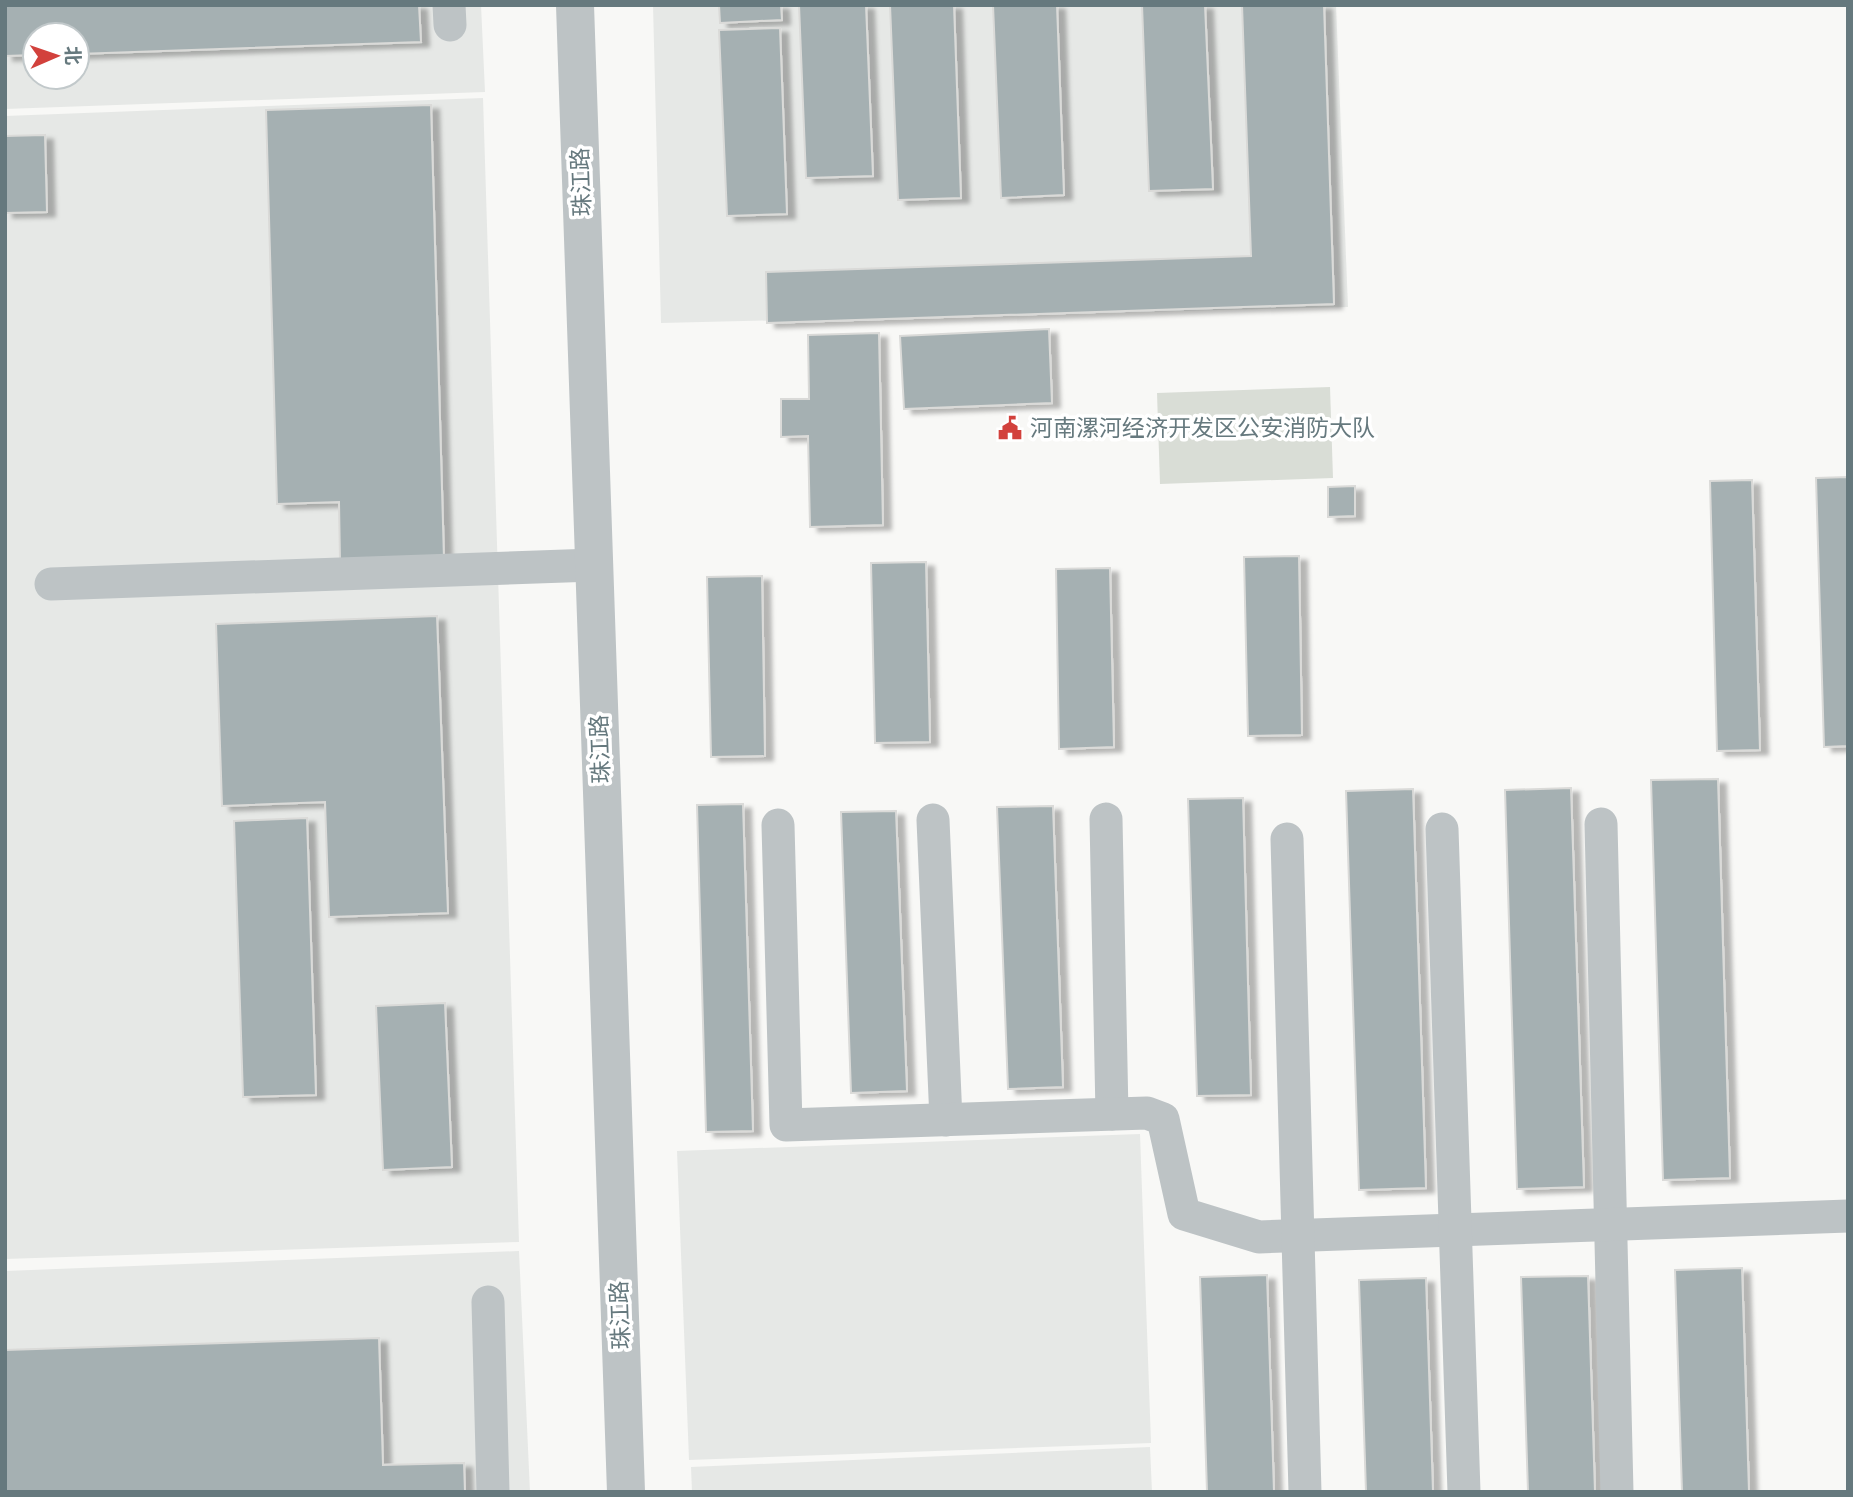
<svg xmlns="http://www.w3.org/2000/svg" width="1853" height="1497" font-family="Helvetica,'Noto Sans SC',sans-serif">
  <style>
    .built { fill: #e6e8e6; fill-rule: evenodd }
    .green { fill: #d9ddd6 }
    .building { fill: #a5b0b2; stroke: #dadad8; stroke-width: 2; filter: url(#shadow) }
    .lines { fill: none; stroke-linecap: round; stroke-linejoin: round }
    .minor { stroke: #bdc3c5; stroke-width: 33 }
    .tertiary { stroke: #bdc3c5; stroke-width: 38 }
    .labels { text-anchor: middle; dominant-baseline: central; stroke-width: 7; stroke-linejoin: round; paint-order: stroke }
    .street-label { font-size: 23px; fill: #66797e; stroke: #fff }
    .poi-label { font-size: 23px; fill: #66797e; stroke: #fff; text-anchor: start }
  </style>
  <defs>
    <filter id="shadow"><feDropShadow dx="8" dy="4.5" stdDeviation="2" flood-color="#0004"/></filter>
  </defs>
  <rect width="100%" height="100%" fill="#f8f8f6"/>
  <!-- built -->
  <g class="built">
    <path d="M5 5H481L485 92 5 109ZM35 35H77V77H35Z"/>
    <path d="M653 5H1336L1348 307 661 323Z"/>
    <path d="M483 98 519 1242 5 1259V116Z"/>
    <path d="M1140 1134 1151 1443 689 1460 677 1151Z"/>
    <path d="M519 1251 530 1492H5V1271Z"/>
    <path d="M1150 1447 1152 1492H692L691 1467Z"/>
  </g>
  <!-- green -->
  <path class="green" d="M1330 387 1333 478 1160 484 1157 393Z"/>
  <!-- building -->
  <g class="building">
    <path d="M5 5H419L421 42 77 54V35H35V55L5 56Z"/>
    <path d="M719 5H781L782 20 720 23Z"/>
    <path d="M799 5H866L873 176 806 178Z"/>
    <path d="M890 5H954L961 198 898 200Z"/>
    <path d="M993 5H1057L1064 195 1001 198Z"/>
    <path d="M1142 5H1205L1213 189 1149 191Z"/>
    <path d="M1242 5H1324L1334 304 767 323 766 272 1251 256Z"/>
    <path d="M780 28 787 214 727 216 719 30Z"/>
    <path d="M431 105 444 559 340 562 339 502 277 504 266 110Z"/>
    <path d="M45 135 47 212 5 213V136Z"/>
    <path d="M1049 329 1052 403 904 409 900 336Z"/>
    <path d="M879 333 883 525 810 527 808 436 781 437V399H809L808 335Z"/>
    <path d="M1848 477V746L1824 747 1816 478Z"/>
    <path d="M1752 480 1760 750 1717 751 1710 481Z"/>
    <path d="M1355 486V516L1328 517V487Z"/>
    <path d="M1299 556 1302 735 1248 736 1244 557Z"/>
    <path d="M926 562 930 742 875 743 871 563Z"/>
    <path d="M1110 568 1114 747 1059 749 1056 569Z"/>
    <path d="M762 576 765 756 711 757 707 577Z"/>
    <path d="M437 616 448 913 329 917 325 802 222 806 216 624Z"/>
    <path d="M1718 779 1730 1178 1663 1180 1651 780Z"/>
    <path d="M1571 788 1584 1187 1517 1189 1505 790Z"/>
    <path d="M1413 789 1426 1188 1359 1190 1346 791Z"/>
    <path d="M1243 798 1251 1095 1197 1096 1188 799Z"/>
    <path d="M743 804 753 1131 706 1132 697 805Z"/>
    <path d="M1053 806 1063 1087 1008 1089 997 807Z"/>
    <path d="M896 811 907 1091 851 1093 841 812Z"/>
    <path d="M307 818 316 1095 243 1097 234 821Z"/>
    <path d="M445 1003 452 1167 383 1170 376 1006Z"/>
    <path d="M1742 1268 1749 1492H1682L1675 1270Z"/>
    <path d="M1267 1275 1274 1492H1207L1200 1277Z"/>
    <path d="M1588 1276 1595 1492H1528L1521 1277Z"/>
    <path d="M1426 1278 1433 1492H1366L1359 1280Z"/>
    <path d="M379 1338 383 1465 464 1463 465 1492H5V1350Z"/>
  </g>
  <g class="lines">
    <!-- minor -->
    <g class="minor">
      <path d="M449 5 450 25"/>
      <path d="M51 584 594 565"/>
      <path d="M1106 819 1112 1114"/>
      <path d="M933 820 946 1120"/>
      <path d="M1601 824 1617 1492"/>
      <path d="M778 825 786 1125 1147 1113 1163 1119 1184 1214 1259 1237 1848 1216"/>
      <path d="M1442 829 1464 1492"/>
      <path d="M1287 839 1305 1492"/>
      <path d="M488 1302 493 1492"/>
    </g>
    <!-- tertiary -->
    <path class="tertiary" d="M575 5 626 1492"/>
  </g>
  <!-- icons -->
  <defs>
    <g id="civic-bare" transform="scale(1.89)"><path d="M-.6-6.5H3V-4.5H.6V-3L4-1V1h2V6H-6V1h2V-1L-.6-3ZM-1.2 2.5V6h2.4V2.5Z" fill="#d2413c" stroke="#fff" stroke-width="2.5" paint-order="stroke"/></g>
  </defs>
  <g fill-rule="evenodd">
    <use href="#civic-bare" x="1010" y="428"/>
  </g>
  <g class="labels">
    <!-- street labels -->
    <g class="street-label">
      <text transform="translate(581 182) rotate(-92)">珠江路</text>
      <text transform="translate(600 749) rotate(-92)">珠江路</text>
      <text transform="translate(620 1315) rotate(-92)">珠江路</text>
    </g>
    <!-- poi labels -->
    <g class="poi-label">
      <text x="1030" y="428">河南漯河经济开发区公安消防大队</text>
    </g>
  </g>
  <!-- border -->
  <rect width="1853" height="1497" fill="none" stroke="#66797e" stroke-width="14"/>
  <!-- north arrow -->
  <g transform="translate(56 56) rotate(88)"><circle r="33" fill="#ffffff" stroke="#c2c9cb" stroke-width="2"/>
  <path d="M0-5L12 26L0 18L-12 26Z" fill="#d2413c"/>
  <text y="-10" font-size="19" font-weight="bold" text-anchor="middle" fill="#66797e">北</text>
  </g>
</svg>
